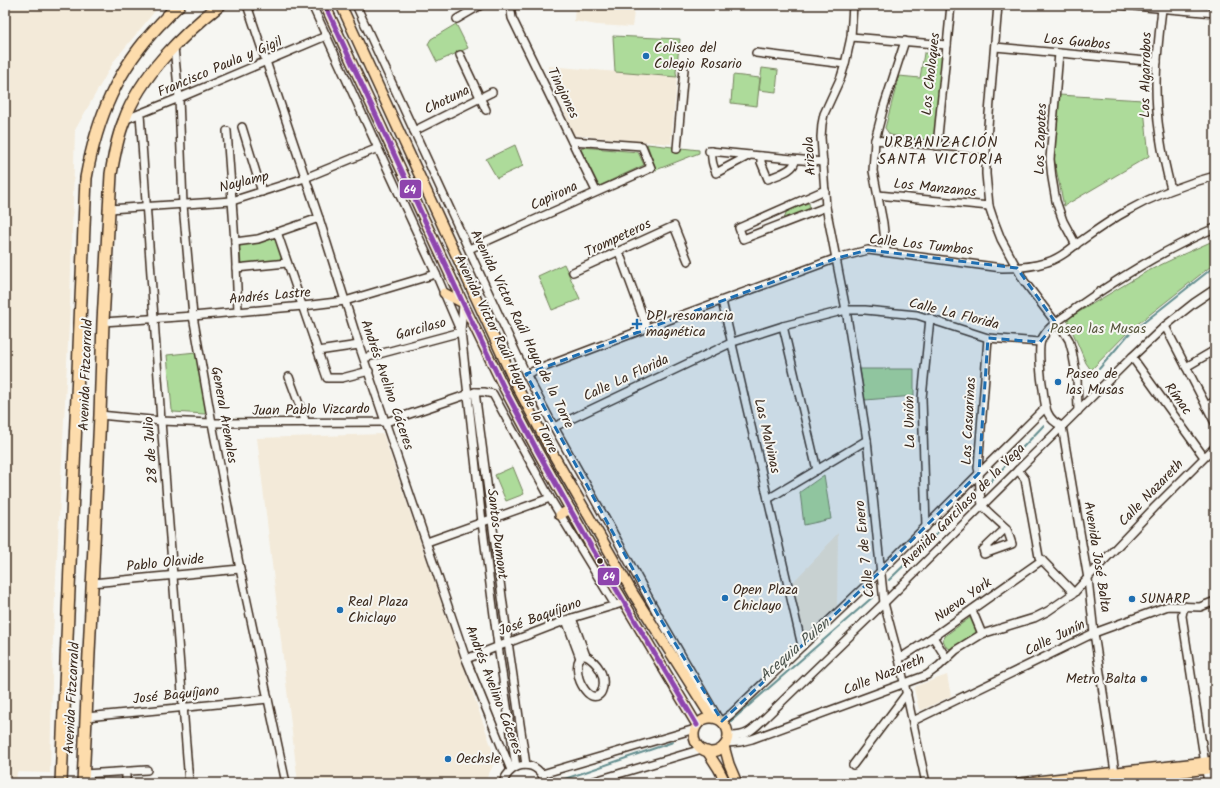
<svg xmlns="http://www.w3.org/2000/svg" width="1220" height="788" font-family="Kalam,sans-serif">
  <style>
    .built { fill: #f3ead9 }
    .green { fill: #addb9a; stroke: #74825c }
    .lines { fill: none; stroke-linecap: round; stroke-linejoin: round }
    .stream { stroke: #648e8f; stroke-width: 2 }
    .minor-casing { stroke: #3b2a1e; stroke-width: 10 }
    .major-casing { stroke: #3b2a1e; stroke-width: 12 }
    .highway-casing { stroke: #3b2a1e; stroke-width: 14 }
    .minor { stroke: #f6f6f2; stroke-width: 7 }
    .major { stroke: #fddcac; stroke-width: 9 }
    .highway { stroke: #fddcac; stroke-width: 11 }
    .bus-1-casing { stroke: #f6f6f2; stroke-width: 8 }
    .bus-1 { stroke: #8e44ad; stroke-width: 5 }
    .marked { fill: #1f6fb2; fill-opacity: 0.2; stroke: #1f6fb2; stroke-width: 3; stroke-dasharray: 8 5; stroke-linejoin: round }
    .poi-dot { fill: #1f6fb2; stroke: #f6f6f2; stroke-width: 1.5 }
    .bus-dot { fill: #3b2a1e; stroke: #f6f6f2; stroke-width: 1.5 }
    .labels { text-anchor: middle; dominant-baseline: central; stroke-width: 4; stroke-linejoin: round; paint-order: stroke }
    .street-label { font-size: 14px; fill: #3b2a1e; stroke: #f6f6f2 }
    .poi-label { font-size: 14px; fill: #3b2a1e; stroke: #f6f6f2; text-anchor: start }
    .park-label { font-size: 14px; fill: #58563d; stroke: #f6f6f2 }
    .neighbourhood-label { font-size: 15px; letter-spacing: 1px; fill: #3b2a1e; stroke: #f6f6f2 }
    .water-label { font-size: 15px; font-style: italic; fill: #4c544d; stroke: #f6f6f2 }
    .line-badge { stroke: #f6f6f2; stroke-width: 1.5 }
    .badge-label { font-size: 11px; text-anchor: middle; font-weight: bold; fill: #fff }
  </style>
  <rect width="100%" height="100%" fill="#f6f6f2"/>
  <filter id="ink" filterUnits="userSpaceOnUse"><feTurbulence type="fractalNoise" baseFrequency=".025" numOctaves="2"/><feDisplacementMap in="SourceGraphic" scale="8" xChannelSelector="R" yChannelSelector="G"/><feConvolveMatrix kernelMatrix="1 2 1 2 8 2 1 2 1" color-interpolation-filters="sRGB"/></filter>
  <g filter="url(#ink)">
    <!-- built -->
    <g class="built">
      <path d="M5 5H160L114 61 75 130 70 304 53 637 50 773 17 772 16 783H5Z"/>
      <path d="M575 5H635L632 27 597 25 574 21Z"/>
      <path d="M548 66 677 77 671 144 573 135Z"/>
      <path d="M383 434 496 760 484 783H298L257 438Z"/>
      <path d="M838 533 837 608 801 642 789 586 826 548 825 547Z"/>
      <path d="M947 675 951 696 922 710 919 709 914 689 916 686Z"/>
    </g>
    <!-- green -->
    <g class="green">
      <path d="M456 24 468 48 437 62 428 44 431 39Z"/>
      <path d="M613 36 680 39 676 72 677 77 615 72Z"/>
      <path d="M924 53 944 54 934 141 890 135 885 128 899 76 920 78Z"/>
      <path d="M762 68 778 70 776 92 759 90Z"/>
      <path d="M733 75 760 78 757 106 731 103Z"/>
      <path d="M1059 95 1143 100 1149 156 1064 206 1054 159Z"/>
      <path d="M647 144 699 150V153L656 170Z"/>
      <path d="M515 145 523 166 497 178 486 159Z"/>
      <path d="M582 147 638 152 644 165 599 186 581 150Z"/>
      <path d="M809 203 810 211 784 220 787 209Z"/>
      <path d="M277 235 284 260 241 264 239 244Z"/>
      <path d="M1215 240V263L1130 330 1091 370 1086 363 1067 319 1146 272 1177 257Z"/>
      <path d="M564 264 580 299 552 310 538 276Z"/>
      <path d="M196 352 207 411 205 414 173 412 172 410 167 355Z"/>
      <path d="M860 369H914V396L865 400Z"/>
      <path d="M513 467 524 494 506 501 495 475Z"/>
      <path d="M824 475 831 519 804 525 800 492Z"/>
      <path d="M971 617 978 632 977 633 953 650 946 647 943 640 946 635Z"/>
    </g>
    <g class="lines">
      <!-- stream -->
      <g class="stream">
        <path d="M1099 369 1128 335 1215 266"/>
        <path d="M987 485 1044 425"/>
        <path d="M889 580 974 497"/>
        <path d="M730 722 875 595"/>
        <path d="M553 783 673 742"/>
      </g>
      <!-- minor casing -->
      <g class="minor-casing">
        <g id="minor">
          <path d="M247 5 319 218 359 345 466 659 511 770"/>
          <path d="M312 5 436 274 460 330"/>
          <path d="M356 5 526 374 554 427 610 527 658 615 718 718"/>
          <path d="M510 5 512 18 596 191"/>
          <path d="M853 5 851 37 845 64 841 77 824 114 822 124 821 137 826 207 846 310 867 440 884 603 899 659 926 783"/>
          <path d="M998 5 986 150V174L989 206 994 221 1001 239 1024 281 1056 323 1064 332 1069 340 1072 351 1077 378 1078 411"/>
          <path d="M1122 5 1215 13"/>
          <path d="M1162 9C1159 34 1156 60 1156 86 1156 121 1162 155 1171 189"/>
          <path d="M457 19 481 5"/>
          <path d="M851 37 947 45"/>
          <path d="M174 47 179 98 183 205 193 316 212 423 240 569 286 783"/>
          <path d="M995 47 1157 62"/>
          <path d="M756 53 845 64"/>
          <path d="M1059 53 1050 159 1052 178 1056 201 1063 221 1076 245"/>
          <path d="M460 55 486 110"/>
          <path d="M140 114 161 421 189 783"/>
          <path d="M124 120 179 98 326 36"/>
          <path d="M242 127 262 192"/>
          <path d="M227 131 235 242 238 311"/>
          <path d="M414 131 492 92"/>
          <path d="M875 140 986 150"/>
          <path d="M937 146 951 5"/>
          <path d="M677 149 684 69"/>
          <path d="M709 151 823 162"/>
          <path d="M712 151C711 160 713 165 716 173L750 155"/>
          <path d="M761 156V162L768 179C776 175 795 171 795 160"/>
          <path d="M825 190 739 228 743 239 826 207"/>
          <path d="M878 195 989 206"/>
          <path d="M109 209 232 201 305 178 378 148"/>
          <path d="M277 232 327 378H342L369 371"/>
          <path d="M235 242 258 239 319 218"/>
          <path d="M469 249 651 168 642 146 572 141"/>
          <path d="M619 252 647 328"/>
          <path d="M886 252 883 223 873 171 875 140 884 106 905 41"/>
          <path d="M236 268 287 263"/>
          <path d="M573 272 674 226 688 261"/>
          <path d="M722 301 802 646"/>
          <path d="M463 303 461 332 482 522 498 646 516 767"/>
          <path d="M103 322 193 316 303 306 345 301 436 274"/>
          <path d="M783 326 817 470"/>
          <path d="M1165 326 1215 423"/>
          <path d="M988 338 978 468C981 477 978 497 983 506 986 511 1001 523 1006 528L1008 532 1012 544 984 554 983 550 1006 528"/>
          <path d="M318 351 359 345"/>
          <path d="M1132 357 1204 457"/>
          <path d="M364 358 461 332"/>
          <path d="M1186 367 1215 350"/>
          <path d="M526 374 647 328 837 258 868 250 1002 268C1016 268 1031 267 1044 263 1057 260 1068 251 1078 243 1094 232 1110 220 1127 211 1155 195 1184 184 1215 176"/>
          <path d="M289 377 306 423"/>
          <path d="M475 392 508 642 526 765"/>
          <path d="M1206 406 1215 401"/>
          <path d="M100 415 161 421 212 423 386 422 475 392H484L493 394 550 498 615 605"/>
          <path d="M1062 426 1088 579 1094 633 1115 772"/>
          <path d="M1062 426C1045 419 1045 405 1043 389 1041 379 1038 349 1041 341 1047 326 1064 317 1076 308 1120 277 1165 249 1215 228"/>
          <path d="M554 427 733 342 783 326 846 310H865L917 315 988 338 1040 342"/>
          <path d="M1018 470 1025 479 1039 557 1074 593"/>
          <path d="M768 499 867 440"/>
          <path d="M926 527 922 398 930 318"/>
          <path d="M427 542 550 498"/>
          <path d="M92 583 240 569"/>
          <path d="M1184 606 1182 616 1208 783"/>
          <path d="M972 610 982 634"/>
          <path d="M572 618 586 656"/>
          <path d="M566 620 580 658"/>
          <path d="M933 637 947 659"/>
          <path d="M582 656H586C597 662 605 674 603 687 602 690 602 693 599 695 588 702 579 681 578 674 577 668 577 660 582 656Z"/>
          <path d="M466 659 572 618 619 604"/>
          <path d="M899 659 933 637 1042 560"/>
          <path d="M86 717 268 699"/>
          <path d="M722 721 731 714 881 571 1046 407"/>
          <path d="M913 721 1094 633 1168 606 1200 607 1215 601"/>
          <path d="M729 736C748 737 753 729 766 717L884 603 1132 357 1165 326 1194 303 1215 289"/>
          <path d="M726 743 740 742 752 739 927 675 939 666 956 650 982 634 1034 618 1048 611 1074 593 1093 572 1155 507 1215 447"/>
          <path d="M853 765 907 693"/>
          <path d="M126 772V783"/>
          <path d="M84 774 147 770"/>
          <path d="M542 774 695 729"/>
          <path d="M503 783C510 760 540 759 545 783"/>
          <path d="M588 783 702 749"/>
        </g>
      </g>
      <!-- major casing -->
      <g class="major-casing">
        <g id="major">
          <path d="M325 5 463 303 504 388 538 452 593 550 697 725"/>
          <path d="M341 5 514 381 549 447 634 595 711 717"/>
          <path d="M444 293 463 303"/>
          <path d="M560 515 570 509"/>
          <circle cx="711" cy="735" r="17"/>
          <path d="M724 746 729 764 737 783"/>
          <path d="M707 751 718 768 726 783"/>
          <path d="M1019 783 1215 761"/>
          <path d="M1097 783 1215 768"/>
        </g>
      </g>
      <!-- highway casing -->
      <g class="highway-casing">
        <g id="highway">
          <path d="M61 783 86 178C97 118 117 69 160 24 166 18 172 11 179 5"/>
          <path d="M83 783 100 415 103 322 111 174C114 156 117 138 124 121 140 76 183 34 220 5"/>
        </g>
      </g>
      <!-- minor -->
      <use href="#minor" class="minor"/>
      <!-- major -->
      <use href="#major" class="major"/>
      <!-- highway -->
      <use href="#highway" class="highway"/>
      <!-- bus-1 casing -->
      <g class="bus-1-casing">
        <path id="bus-1" d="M325 5 463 303 504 388 538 452 593 550 697 725"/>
      </g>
      <!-- bus-1 -->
      <use href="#bus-1" class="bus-1"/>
    </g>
  </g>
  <!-- marked area -->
  <path class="marked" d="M868 250 1017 268 1056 323 1040 342 988 338 979 473 881 571 722 721 658 615 526 374 837 258Z"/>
  <!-- markers -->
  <g class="poi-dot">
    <circle cx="646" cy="56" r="4"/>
    <path d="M635 318h4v4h4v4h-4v4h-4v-4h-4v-4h4z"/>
    <circle cx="1058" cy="382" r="4"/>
    <circle cx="725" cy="598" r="4"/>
    <circle cx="1132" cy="599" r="4"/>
    <circle cx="340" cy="610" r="4"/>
    <circle cx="1144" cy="679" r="4"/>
    <circle cx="448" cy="759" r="4"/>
  </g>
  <circle class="bus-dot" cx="600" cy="561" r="3.5"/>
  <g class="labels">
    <!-- street labels -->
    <g class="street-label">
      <text transform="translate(1077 42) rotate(5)">Los Guabos</text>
      <text transform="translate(220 67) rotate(-23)">Francisco Paula y Gigil</text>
      <text transform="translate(931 74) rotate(-84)">Los Choloques</text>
      <text transform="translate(1146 75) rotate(-89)">Los Algarrobos</text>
      <text transform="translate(563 93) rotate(64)">Tinajones</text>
      <text transform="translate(447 100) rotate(-26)">Chotuna</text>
      <text transform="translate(1041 139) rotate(-88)">Los Zapotes</text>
      <text transform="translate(810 156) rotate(-94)">Arizola</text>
      <text transform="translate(244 182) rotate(-14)">Naylamp</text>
      <text transform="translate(935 188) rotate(6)">Los Manzanos</text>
      <text transform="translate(554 196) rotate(-25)">Capirona</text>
      <text transform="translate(618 238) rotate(-25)">Trompeteros</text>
      <text transform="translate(921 245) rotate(6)">Calle Los Tumbos</text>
      <text transform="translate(270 296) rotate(-5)">Andrés Lastre</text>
      <text transform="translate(954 314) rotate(14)">Calle La Florida</text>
      <text transform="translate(421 329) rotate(-15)">Garcilaso</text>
      <text transform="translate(522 329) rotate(64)">Avenida Víctor Raúl Haya de la Torre</text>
      <text transform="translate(506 354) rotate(64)">Avenida Victor Raúl Haya de la Torre</text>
      <text transform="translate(86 375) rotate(-88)">Avenida Fitzcarrald</text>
      <text transform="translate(626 378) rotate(-25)">Calle La Florida</text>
      <text transform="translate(387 385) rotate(71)">Andrés Avelino Cáceres</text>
      <text transform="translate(1178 399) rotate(54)">Rímac</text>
      <text transform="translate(311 410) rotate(-1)">Juan Pablo Vizcardo</text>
      <text transform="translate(224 415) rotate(80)">General Arenales</text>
      <text transform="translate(969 421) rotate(-87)">Las Casuarinas</text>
      <text transform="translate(910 422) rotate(-91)">La Unión</text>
      <text transform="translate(767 436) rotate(77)">Las Malvinas</text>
      <text transform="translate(151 450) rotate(-94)">28 de Julio</text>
      <text transform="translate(1151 493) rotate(-46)">Calle Nazareth</text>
      <text transform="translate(963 506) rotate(-45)">Avenida Garcilaso de la Vega</text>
      <text transform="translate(497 534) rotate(83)">Santos Dumont</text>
      <text transform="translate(865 549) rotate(-96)">Calle 7 de Enero</text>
      <text transform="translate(1097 557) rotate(81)">Avenida José Balta</text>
      <text transform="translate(165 563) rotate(-6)">Pablo Olavide</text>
      <text transform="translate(963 600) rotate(-35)">Nueva York</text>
      <text transform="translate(540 617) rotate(-20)">José Baquíjano</text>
      <text transform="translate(1055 638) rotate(-26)">Calle Junín</text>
      <text transform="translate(884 675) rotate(-22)">Calle Nazareth</text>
      <text transform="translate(494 690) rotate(69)">Andrés Avelino Cáceres</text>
      <text transform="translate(176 695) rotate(-6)">José Baquíjano</text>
      <text transform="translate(72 698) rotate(-87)">Avenida Fitzcarrald</text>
    </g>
    <!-- poi labels -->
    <g class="poi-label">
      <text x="654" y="48">Coliseo del<tspan x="654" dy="16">Colegio Rosario</tspan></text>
      <text x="646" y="316">DPI resonancia<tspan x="646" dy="16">magnética</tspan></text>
      <text x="1066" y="374">Paseo de<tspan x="1066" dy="16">las Musas</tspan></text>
      <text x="733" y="590">Open Plaza<tspan x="733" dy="16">Chiclayo</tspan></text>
      <text x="1140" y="599">SUNARP</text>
      <text x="348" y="602">Real Plaza<tspan x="348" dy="16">Chiclayo</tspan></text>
      <text x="1136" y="679" text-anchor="end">Metro Balta</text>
      <text x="456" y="759">Oechsle</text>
    </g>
    <!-- park labels -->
    <g class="park-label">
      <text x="1098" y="329">Paseo las Musas</text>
    </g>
    <!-- neighbourhood labels -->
    <g class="neighbourhood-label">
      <text x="941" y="143">URBANIZACIÓN<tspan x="941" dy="17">SANTA VICTORIA</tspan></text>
    </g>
    <!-- water labels -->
    <g class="water-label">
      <text transform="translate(795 650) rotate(-41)">Acequia Pulen</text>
    </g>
  </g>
  <g class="line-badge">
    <rect x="399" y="179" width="23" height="20" rx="4" fill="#8e44ad"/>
    <rect x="597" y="567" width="23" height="19" rx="4" fill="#8e44ad"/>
  </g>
  <g class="badge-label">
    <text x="410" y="193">64</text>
    <text x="609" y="580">64</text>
  </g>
  <!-- margin -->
  <rect width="1220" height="788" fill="none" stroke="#f6f6f2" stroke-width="20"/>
  <rect x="10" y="10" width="1200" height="768" fill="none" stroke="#3b2a1e" stroke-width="1.5" filter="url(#ink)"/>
</svg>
